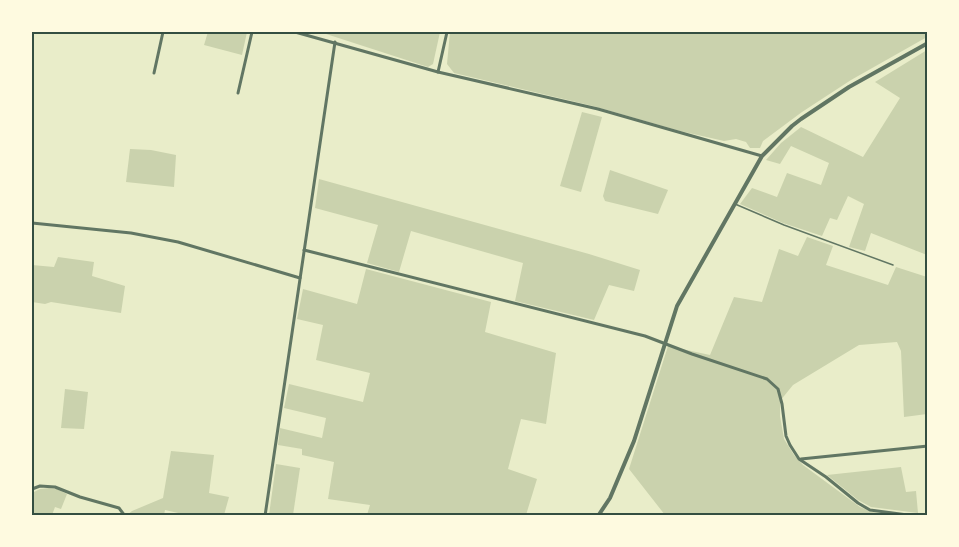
<svg xmlns="http://www.w3.org/2000/svg" width="959" height="547" font-family="'PT Sans Narrow',sans-serif">
  <style>
    .green { fill: #cad2ad }
    .lines { fill: none; stroke-linecap: round; stroke-linejoin: round }
    .service { stroke: #617663; stroke-width: 1.5 }
    .minor { stroke: #617663; stroke-width: 3 }
    .tertiary { stroke: #617663; stroke-width: 4 }
    .neatline { fill: none; stroke: #344e41; stroke-width: 2 }
  </style>
  <rect width="100%" height="100%" fill="#e9edc9"/>
  <!-- green -->
  <g class="green">
    <path d="M208 32H247L242 55 204 45Z"/>
    <path d="M320 32H440L433 64 428 67Z"/>
    <path d="M450 32H927V37L851 80 802 112 763 141 760 148H750L746 142 736 139 724 141 680 131 593 106 454 73 447 64Z"/>
    <path d="M927 50V255L871 233 865 251 849 247 864 204 848 196 837 220 830 218 822 236 783 223 740 204 752 188 777 197 787 173 821 185 829 163 791 146 780 164 766 160 781 143 801 127 863 157 900 98 875 82Z"/>
    <path d="M582 112 602 117 581 192 560 186Z"/>
    <path d="M130 149 151 150 176 155 174 187 126 182Z"/>
    <path d="M610 170 668 190 658 214 605 201 603 196Z"/>
    <path d="M319 179 589 254 640 270 634 291 609 285 594 320 515 301 523 263 411 231 399 272 367 263 378 225 315 208Z"/>
    <path d="M807 237 833 246 826 265 888 285 896 267 927 277V414L904 417 901 351 897 342 859 345 793 385 780 401V416L784 439 794 455 803 465 860 507 872 512 899 515H665L629 469 668 346 710 355 734 297 762 302 779 249 798 256Z"/>
    <path d="M58 257 94 262 92 276 125 286 121 313 51 302 45 304 32 302V265L54 267Z"/>
    <path d="M366 269 491 302 485 332 556 353 546 424 521 419 508 469 537 479 526 515H367L370 505 328 499 334 462 302 455V449L278 445 280 428 322 438 326 418 284 408 289 384 363 402 370 373 316 360 323 325 297 319 303 289 357 304Z"/>
    <path d="M65 389 88 392 84 429 61 428Z"/>
    <path d="M171 451 214 455 209 493 229 497 224 515H187L165 510 164 515 126 516 132 511 163 498Z"/>
    <path d="M276 464 300 468 293 515H269Z"/>
    <path d="M901 467 906 492 916 491 918 513 871 507 858 500 827 475Z"/>
    <path d="M49 488 57 489 67 494 61 509 55 507 52 515 37 516 32 512V493L40 489Z"/>
  </g>
  <g class="lines">
    <!-- service -->
    <path class="service" d="M735 204 784 225 893 265"/>
    <!-- minor -->
    <g class="minor">
      <path d="M295 32 438 72 598 109 762 156"/>
      <path d="M438 72 447 32"/>
      <path d="M154 73 163 32"/>
      <path d="M238 93 252 32"/>
      <path d="M32 223 131 233 178 242 300 278"/>
      <path d="M304 250 645 336 692 354 767 379 778 389 782 404 786 436 790 445 799 459 826 477 858 503 870 510 915 516"/>
      <path d="M801 459 928 446"/>
      <path d="M32 489 40 486 55 487 80 497 119 508 125 516"/>
      <path d="M265 516 335 42"/>
    </g>
    <!-- tertiary -->
    <path class="tertiary" d="M598 516 610 498 634 441 677 306 762 156 792 126 801 119 849 87 928 43"/>
  </g>
  <!-- border -->
  <rect width="959" height="547" fill="none" stroke="#fefae0" stroke-width="66"/>
  <rect x="33" y="33" width="893" height="481" class="neatline"/>
</svg>
